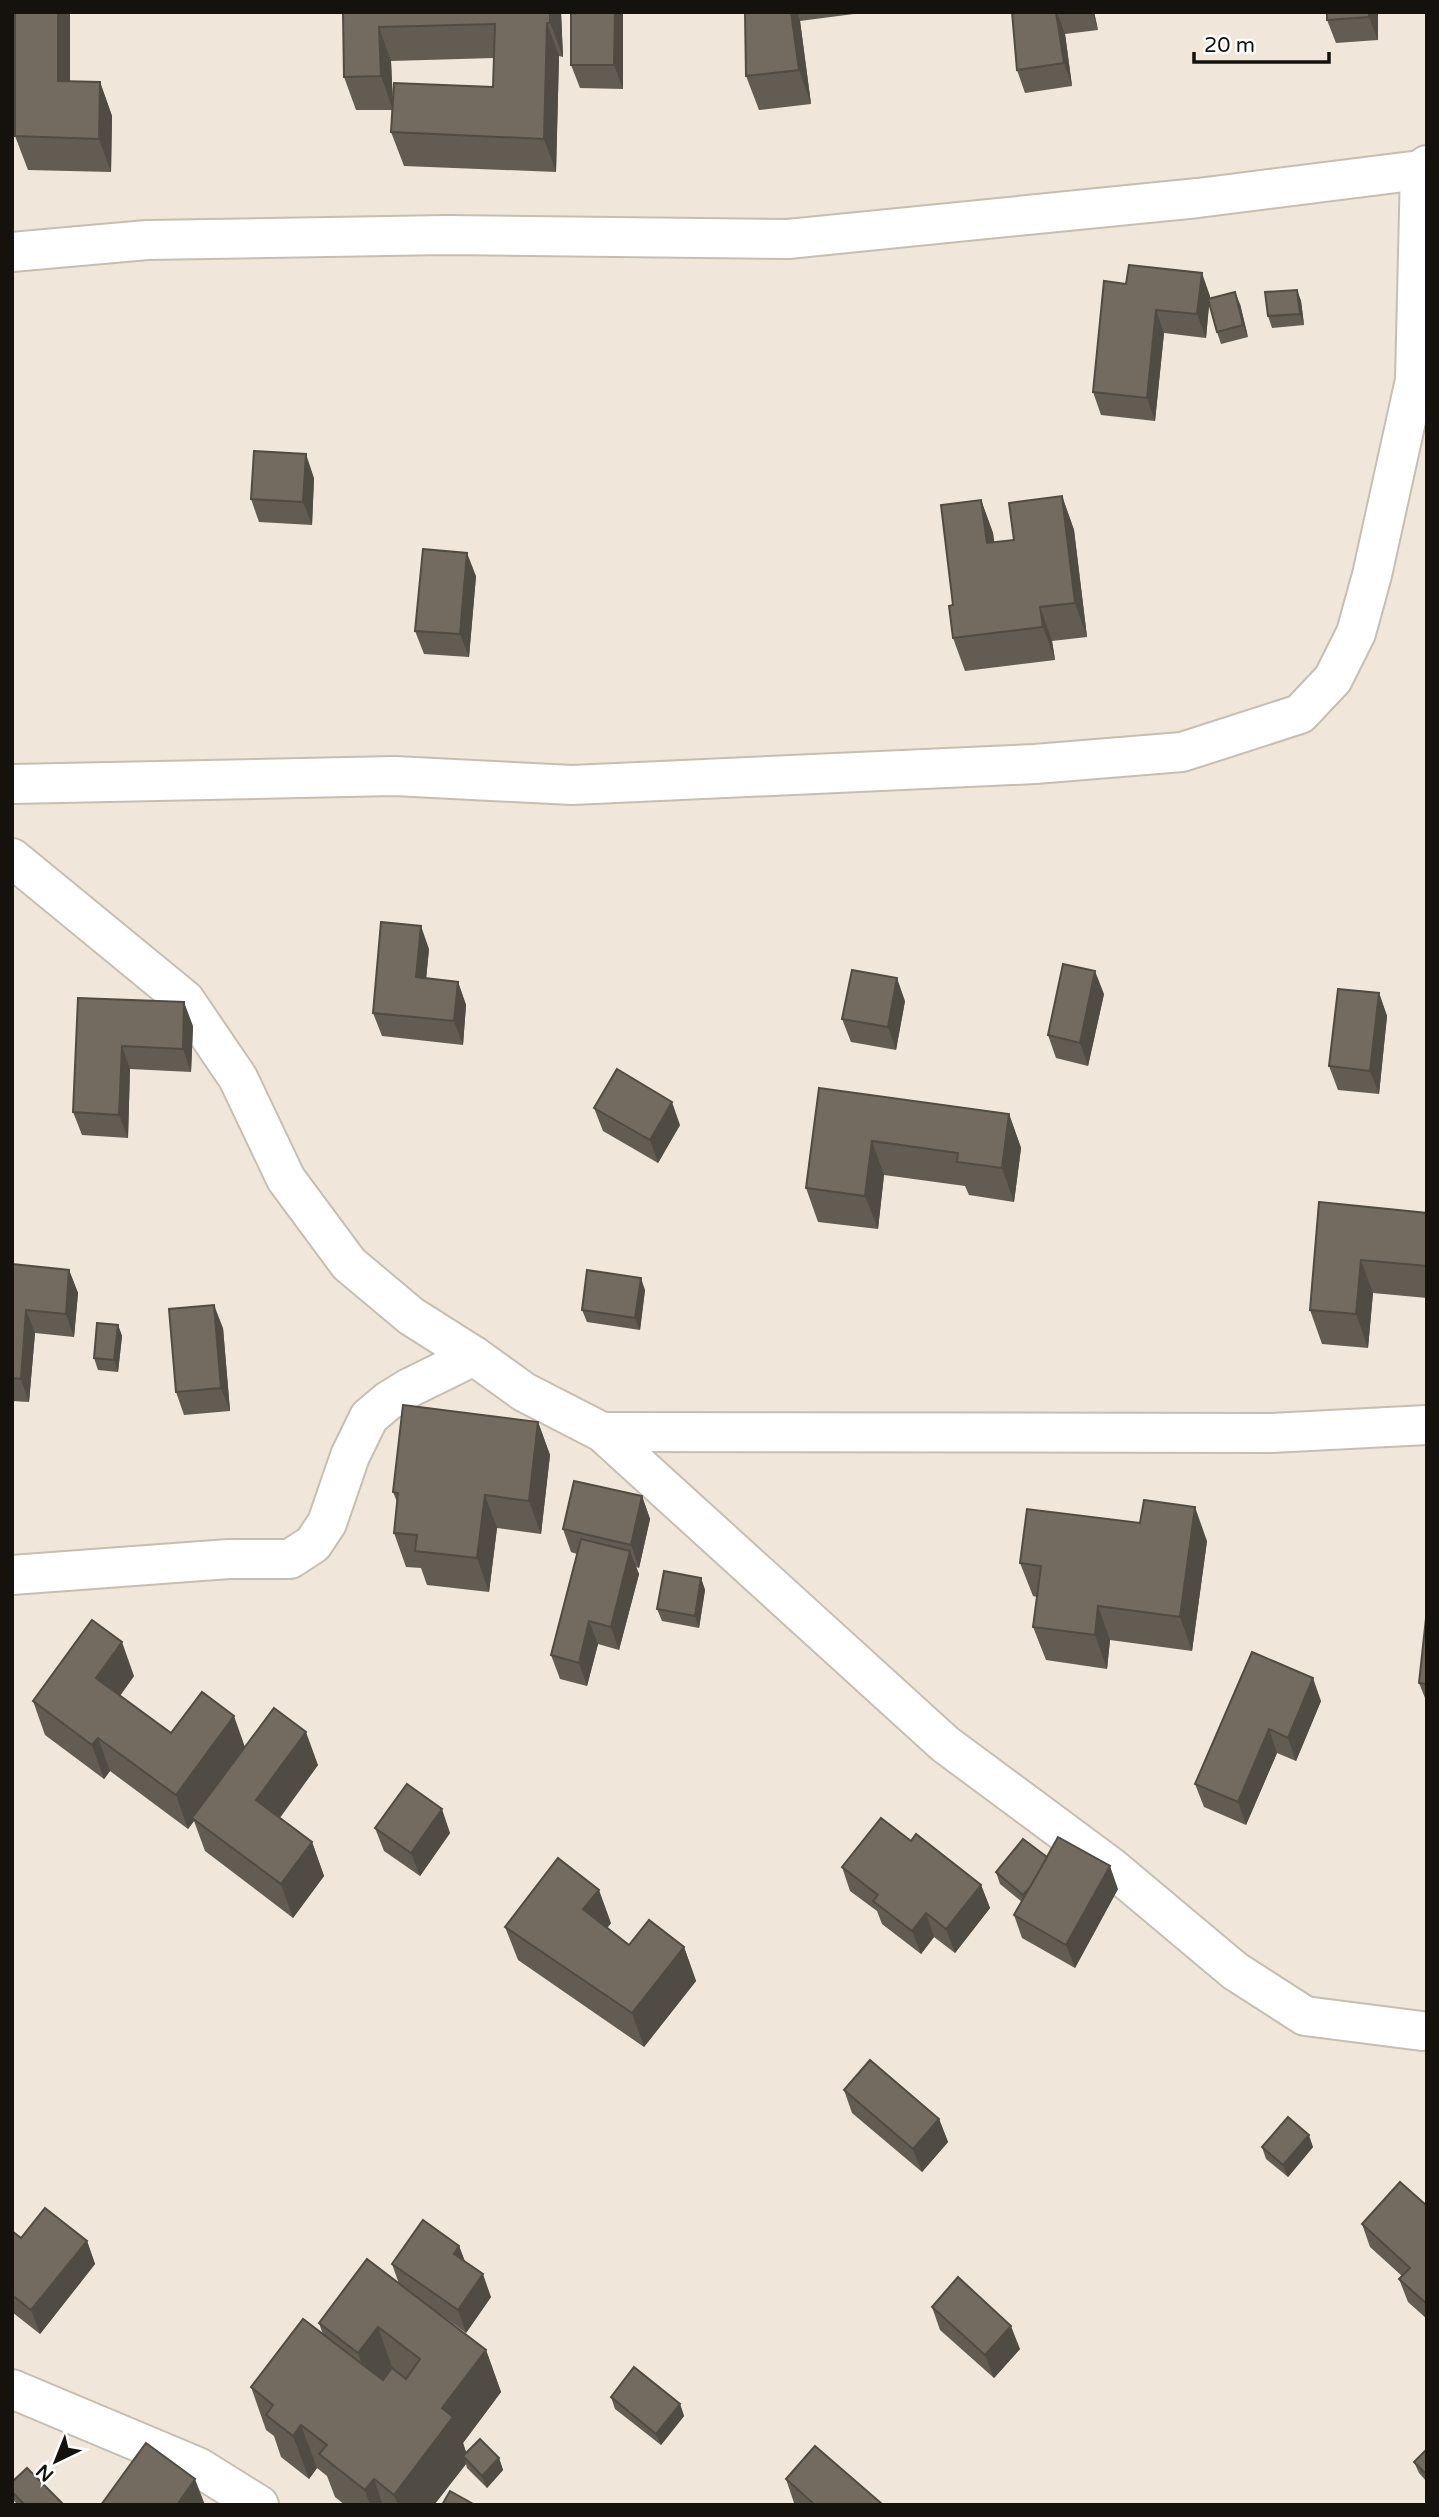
<svg xmlns="http://www.w3.org/2000/svg" width="1439" height="2517" font-family="'Varela Round',sans-serif">
  <style>
    .lines { fill: none; stroke-linecap: round; stroke-linejoin: round }
    .minor-casing { stroke: #c6beb1; stroke-width: 42 }
    .minor { stroke: #fff; stroke-width: 38 }
    .wall { fill: #635c53; fill-rule: evenodd }
    .shaded-wall { fill: #504b43 }
    .building { fill: #736b60; stroke: #504b43; stroke-width: 2 }
  </style>
  <rect width="100%" height="100%" fill="#f0e7da"/>
  <g class="lines">
    <!-- minor casing -->
    <g class="minor-casing">
      <g id="minor">
        <path d="M12 252 147 240 447 235 788 239 1198 198 1420 170 1427 165"/>
        <path d="M12 784 394 776 572 785 1035 764 1182 752 1300 714 1333 679 1356 633 1372 575 1415 380 1420 170"/>
        <path d="M12 858 185 1000 238 1078 286 1179 349 1264 411 1316 474 1356 524 1392 602 1432 945 1744 1111 1867 1235 1971 1305 2016 1422 2031"/>
        <path d="M602 1432 1271 1433 1427 1425"/>
        <path d="M12 1575 229 1559H290L313 1544 327 1523 350 1456 369 1417 388 1401 409 1388 474 1356"/>
        <path d="M12 2389 198 2467 259 2505"/>
      </g>
    </g>
    <!-- minor -->
    <use href="#minor" class="minor"/>
  </g>
  <!-- wall -->
  <g class="wall">
    <path d="M343 12H561L563 57 559 56 556 172 404 166 391 132 392 110H356L344 77ZM494 58 493 87 393 102 391 61Z"/>
    <path d="M571 12H623V89L580 88 571 65Z"/>
    <path d="M745 12H869L800 21 811 104 759 110 746 76Z"/>
    <path d="M1012 12H1094L1098 30 1065 34 1072 86 1025 93 1017 70Z"/>
    <path d="M1378 12V40L1336 43 1327 20Z"/>
    <path d="M70 14V82H100L112 116 111 172 28 170 15 136Z"/>
    <path d="M1104 281 1210 296V298L1240 304 1248 337 1221 344 1217 332 1209 303 1206 338 1164 333 1155 421 1101 415 1093 392Z"/>
    <path d="M1297 290 1301 301 1304 325 1272 328 1268 316Z"/>
    <path d="M314 478 312 525 259 522 251 499Z"/>
    <path d="M1062 496 1074 530 1087 637 1052 641 1055 660 965 671 953 638V605L981 500 993 533 994 542 1014 540Z"/>
    <path d="M476 576 469 657 424 654 415 631Z"/>
    <path d="M429 949 426 979 458 982 466 1005 463 1045 382 1036 373 1013Z"/>
    <path d="M1379 993 1387 1016 1379 1094 1338 1090 1329 1066Z"/>
    <path d="M1104 994 1088 1066 1056 1058 1048 1035Z"/>
    <path d="M78 998 193 1026 191 1072 130 1069 128 1138 82 1135 73 1112Z"/>
    <path d="M905 1001 896 1050 851 1042 842 1019Z"/>
    <path d="M819 1088 1009 1114 1021 1148 1014 1202 969 1195 965 1186 884 1175 878 1229 818 1222 806 1188Z"/>
    <path d="M594 1108 680 1125 658 1163 603 1131Z"/>
    <path d="M1319 1202 1427 1213V1298L1373 1293 1368 1348 1322 1344 1310 1310Z"/>
    <path d="M12 1264 69 1270 78 1293 74 1337 35 1333 29 1402 12 1401Z"/>
    <path d="M645 1290 640 1330 587 1322 582 1310Z"/>
    <path d="M118 1325 122 1336 118 1372 98 1370 94 1358Z"/>
    <path d="M223 1328 230 1411 184 1415 176 1392Z"/>
    <path d="M538 1422 550 1455 541 1534 497 1528 489 1592 427 1585 421 1568 406 1567 394 1533 397 1502 393 1492Z"/>
    <path d="M642 1496 650 1519 639 1568 636 1567 639 1574 619 1650 598 1644 587 1686 560 1679 551 1655 577 1554 571 1552 563 1529Z"/>
    <path d="M1207 1541 1192 1651 1110 1640 1107 1669 1046 1660 1033 1627 1037 1597 1033 1596 1020 1563Z"/>
    <path d="M701 1578 705 1590 699 1628 662 1621 657 1609Z"/>
    <path d="M1427 1618V1703L1419 1683Z"/>
    <path d="M1252 1652 1321 1701 1296 1761 1277 1753 1246 1825 1204 1807 1195 1784Z"/>
    <path d="M134 1676 120 1696 171 1733 245 1747 318 1765 280 1818 312 1842 324 1876 293 1918 205 1851 194 1821 188 1829 110 1771 104 1779 45 1735 33 1701Z"/>
    <path d="M375 1828 450 1833 420 1876 384 1851Z"/>
    <path d="M911 1841 981 1885 990 1908 955 1953 934 1937 921 1954 882 1924 877 1911 850 1891 842 1867Z"/>
    <path d="M1047 1857 1118 1889 1075 1968 1022 1938 1014 1915 1022 1902 1000 1884 996 1872Z"/>
    <path d="M611 1923 607 1928 629 1945 684 1947 696 1981 644 2047 518 1960 505 1927Z"/>
    <path d="M844 2090 939 2119 948 2142 922 2172 852 2113Z"/>
    <path d="M1262 2147H1313L1288 2177 1266 2159Z"/>
    <path d="M1427 2206V2319L1408 2302 1399 2279 1402 2276 1370 2247 1362 2224Z"/>
    <path d="M12 2231 21 2238 87 2241 95 2264 40 2334 12 2312Z"/>
    <path d="M459 2246 465 2262 491 2297 466 2333 440 2314 486 2350 501 2392 463 2443 466 2453 499 2458 503 2470 487 2488 467 2468 466 2464 434 2505H345L335 2497 327 2476 317 2468 309 2479 281 2457 274 2436 266 2430 251 2387 323 2335 319 2323 399 2284 392 2264Z"/>
    <path d="M932 2307 1020 2349 994 2378 940 2330Z"/>
    <path d="M611 2397 680 2404 684 2416 661 2445 615 2409Z"/>
    <path d="M1427 2449V2482L1419 2473 1414 2462Z"/>
    <path d="M786 2479 882 2504 883 2505H796L794 2503Z"/>
    <path d="M12 2482 62 2503 63 2505H18L12 2499Z"/>
  </g>
  <!-- shaded-wall -->
  <g class="shaded-wall">
    <path d="M58 12H70V115L58 81Z"/>
    <path d="M550 12H561L563 57 550 23Z"/>
    <path d="M615 12H623V89L614 65Z"/>
    <path d="M791 12H797L800 21 811 104 799 70Z"/>
    <path d="M1057 12 1065 34 1072 86 1064 63Z"/>
    <path d="M1092 12H1094L1098 30Z"/>
    <path d="M1369 12H1378V40L1369 17Z"/>
    <path d="M547 23 559 56 556 172 544 139Z"/>
    <path d="M379 27 391 61 393 110 381 76Z"/>
    <path d="M100 82 112 116 111 172 99 139Z"/>
    <path d="M1202 273 1210 296 1206 338 1197 314Z"/>
    <path d="M1297 290 1301 301 1304 325 1300 314Z"/>
    <path d="M1235 292 1240 304 1248 337 1243 325Z"/>
    <path d="M1156 310 1164 333 1155 421 1147 398Z"/>
    <path d="M306 454 314 478 312 525 303 502Z"/>
    <path d="M1062 496 1074 530 1087 637 1075 603Z"/>
    <path d="M981 500 993 533 999 577 987 543Z"/>
    <path d="M467 553 476 576 469 657 460 634Z"/>
    <path d="M1040 607 1052 641 1055 660 1043 627Z"/>
    <path d="M421 926 429 949 424 1000 416 977Z"/>
    <path d="M1095 971 1104 994 1088 1066 1080 1043Z"/>
    <path d="M897 978 905 1001 896 1050 888 1027Z"/>
    <path d="M458 982 466 1005 463 1045 454 1021Z"/>
    <path d="M1379 993 1387 1016 1379 1094 1370 1071Z"/>
    <path d="M184 1002 193 1026 191 1072 183 1049Z"/>
    <path d="M122 1046 130 1069 128 1138 119 1115Z"/>
    <path d="M672 1102 680 1125 658 1163 650 1140Z"/>
    <path d="M1009 1114 1021 1148 1014 1202 1002 1168Z"/>
    <path d="M872 1141 884 1175 878 1229 865 1196Z"/>
    <path d="M1361 1260 1373 1293 1368 1348 1356 1314Z"/>
    <path d="M69 1270 78 1293 74 1337 66 1314Z"/>
    <path d="M641 1278 645 1290 640 1330 635 1318Z"/>
    <path d="M214 1305 223 1328 230 1411 221 1388Z"/>
    <path d="M26 1310 35 1333 29 1402 21 1379Z"/>
    <path d="M118 1325 122 1336 118 1372 114 1360Z"/>
    <path d="M538 1422 550 1455 541 1534 529 1501Z"/>
    <path d="M485 1495 497 1528 489 1592 477 1558Z"/>
    <path d="M642 1496 650 1519 639 1568 631 1545Z"/>
    <path d="M1195 1507 1207 1541 1192 1651 1180 1617Z"/>
    <path d="M630 1551 639 1574 619 1650 611 1627Z"/>
    <path d="M701 1578 705 1590 699 1628 695 1616Z"/>
    <path d="M1098 1606 1110 1640 1107 1669 1095 1635Z"/>
    <path d="M589 1621 598 1644 587 1686 579 1663Z"/>
    <path d="M122 1642 134 1676 108 1712 96 1678Z"/>
    <path d="M1313 1678 1321 1701 1296 1761 1288 1738Z"/>
    <path d="M234 1716 246 1750 192 1818 194 1821 188 1829 176 1795Z"/>
    <path d="M1269 1729 1277 1753 1246 1825 1238 1802Z"/>
    <path d="M306 1732 318 1765 268 1833 256 1800Z"/>
    <path d="M98 1738 110 1771 104 1779 92 1745Z"/>
    <path d="M442 1809 450 1833 420 1876 411 1853Z"/>
    <path d="M312 1842 324 1876 293 1918 281 1884Z"/>
    <path d="M1110 1866 1118 1889 1075 1968 1066 1945Z"/>
    <path d="M981 1885 990 1908 955 1953 946 1929Z"/>
    <path d="M599 1890 611 1923 596 1943 583 1909Z"/>
    <path d="M926 1913 934 1937 921 1954 912 1931Z"/>
    <path d="M684 1947 696 1981 644 2047 632 2013Z"/>
    <path d="M939 2119 948 2142 922 2172 913 2149Z"/>
    <path d="M1309 2135 1313 2147 1288 2177 1283 2165Z"/>
    <path d="M87 2241 95 2264 40 2334 31 2310Z"/>
    <path d="M459 2246 468 2269 454 2254Z"/>
    <path d="M483 2274 491 2297 466 2333 458 2310Z"/>
    <path d="M1011 2326 1020 2349 994 2378 985 2355Z"/>
    <path d="M378 2327 393 2370 373 2396 358 2353Z"/>
    <path d="M486 2350 501 2392 463 2443 469 2460 463 2456 466 2464 434 2505H398L394 2495 442 2408Z"/>
    <path d="M680 2404 684 2416 661 2445 656 2434Z"/>
    <path d="M301 2425 317 2468 309 2479 293 2436Z"/>
    <path d="M499 2458 503 2470 487 2488 482 2476Z"/>
    <path d="M195 2479 205 2505H177Z"/>
    <path d="M374 2479 383 2505H370L365 2490Z"/>
  </g>
  <!-- building -->
  <g class="building">
    <path d="M15 12H58V81L100 82 99 139 15 136Z"/>
    <path d="M343 12H550V23H547L544 139 391 132 394 83 493 87 495 24 379 27 381 76 344 77Z"/>
    <path d="M571 12H615L614 65H571Z"/>
    <path d="M745 12H791L799 70 746 76Z"/>
    <path d="M1012 12H1056L1064 63 1017 70Z"/>
    <path d="M1327 12H1369V17L1327 20Z"/>
    <path d="M1129 265 1202 273 1197 314 1156 310 1147 398 1093 392 1104 281 1126 284Z"/>
    <path d="M1297 290 1300 314 1268 316 1265 292Z"/>
    <path d="M1235 292 1243 325 1217 332 1208 299Z"/>
    <path d="M254 451 306 454 303 502 251 499Z"/>
    <path d="M1062 496 1075 603 1040 607 1043 627 953 638 949 606 953 605 941 505 981 500 987 543 1014 540 1009 503Z"/>
    <path d="M423 549 467 553 460 634 415 631Z"/>
    <path d="M381 922 421 926 416 977 458 982 454 1021 373 1013Z"/>
    <path d="M1063 964 1095 971 1080 1043 1048 1035Z"/>
    <path d="M852 970 897 978 888 1027 842 1019Z"/>
    <path d="M1338 989 1379 993 1370 1071 1329 1066Z"/>
    <path d="M78 998 184 1002 183 1049 122 1046 119 1115 73 1112Z"/>
    <path d="M617 1069 672 1102 650 1140 594 1108Z"/>
    <path d="M819 1088 1009 1114 1002 1168 957 1162 958 1153 872 1141 865 1196 806 1188Z"/>
    <path d="M1319 1202 1427 1213V1266L1361 1260 1356 1314 1310 1310Z"/>
    <path d="M12 1264 69 1270 66 1314 26 1310 21 1379 12 1378Z"/>
    <path d="M587 1270 641 1278 635 1318 582 1310Z"/>
    <path d="M214 1305 221 1388 176 1392 169 1309Z"/>
    <path d="M97 1323 118 1325 114 1360 94 1358Z"/>
    <path d="M403 1405 538 1422 529 1501 485 1495 477 1558 415 1551 417 1535 394 1533 398 1493 393 1492Z"/>
    <path d="M574 1481 642 1496 631 1545 563 1529Z"/>
    <path d="M1144 1500 1195 1507 1180 1617 1098 1606 1095 1635 1033 1627 1041 1566 1020 1563 1027 1509 1140 1523Z"/>
    <path d="M581 1539 630 1551 611 1627 589 1621 579 1663 551 1655Z"/>
    <path d="M664 1571 701 1578 695 1616 657 1609Z"/>
    <path d="M1426 1618H1427V1684L1419 1683Z"/>
    <path d="M92 1620 122 1642 96 1678 171 1733 202 1692 234 1716 176 1795 98 1738 92 1745 33 1701Z"/>
    <path d="M1252 1652 1313 1678 1288 1738 1269 1729 1238 1802 1195 1784Z"/>
    <path d="M274 1708 306 1732 256 1800 312 1842 281 1884 192 1818Z"/>
    <path d="M407 1784 442 1809 411 1853 375 1828Z"/>
    <path d="M881 1818 911 1841 916 1834 981 1885 946 1929 926 1913 912 1931 873 1901 878 1895 842 1867Z"/>
    <path d="M1058 1837 1110 1866 1066 1945 1014 1915Z"/>
    <path d="M1023 1839 1047 1857 1030 1887 1023 1895 996 1872Z"/>
    <path d="M558 1858 599 1890 583 1909 629 1945 649 1920 684 1947 632 2013 505 1927Z"/>
    <path d="M870 2060 939 2119 913 2149 844 2090Z"/>
    <path d="M1288 2117 1309 2135 1283 2165 1262 2147Z"/>
    <path d="M1400 2182 1427 2206V2304L1399 2279 1410 2268 1362 2224Z"/>
    <path d="M45 2208 87 2241 31 2310 12 2295V2231L21 2238Z"/>
    <path d="M423 2220 459 2246 454 2254 483 2274 458 2310 392 2264Z"/>
    <path d="M367 2259 486 2350 442 2408 453 2417 394 2495 374 2479 365 2490 319 2454 327 2445 301 2425 293 2436 266 2415 273 2405 251 2387 303 2319 383 2380 392 2368 406 2379 420 2359 378 2327 358 2353 319 2323Z"/>
    <path d="M958 2277 1011 2326 985 2355 932 2307Z"/>
    <path d="M634 2367 680 2404 656 2434 611 2397Z"/>
    <path d="M480 2439 499 2458 482 2476 463 2456Z"/>
    <path d="M146 2443 195 2479 177 2505H101Z"/>
    <path d="M815 2446 882 2504 881 2505H815L786 2479Z"/>
    <path d="M1427 2449V2475L1414 2462Z"/>
    <path d="M27 2468 62 2503 60 2505H25L12 2492V2482Z"/>
    <path d="M450 2491 475 2505H442Z"/>
  </g>
  <!-- border -->
  <rect width="1439" height="2517" fill="none" stroke="#15120d" stroke-width="28"/>
  <!-- north arrow -->
  <g transform="translate(56 2461) rotate(223)" stroke="#ffffff" stroke-width="5" paint-order="stroke">
  <path d="M0-5L12 26L0 18L-12 26Z" fill="#15120d"/>
  <text y="-10" font-size="19" font-weight="bold" text-anchor="middle" fill="#15120d">N</text>
  </g>
  <!-- scale -->
  <path d="M1194 52v10h135v-10" fill="none" stroke="#15120d" stroke-width="3.5"/>
  <text x="1204" y="52" font-size="21" fill="#15120d" stroke="#ffffff" stroke-width="5" paint-order="stroke">20 m</text>
</svg>
